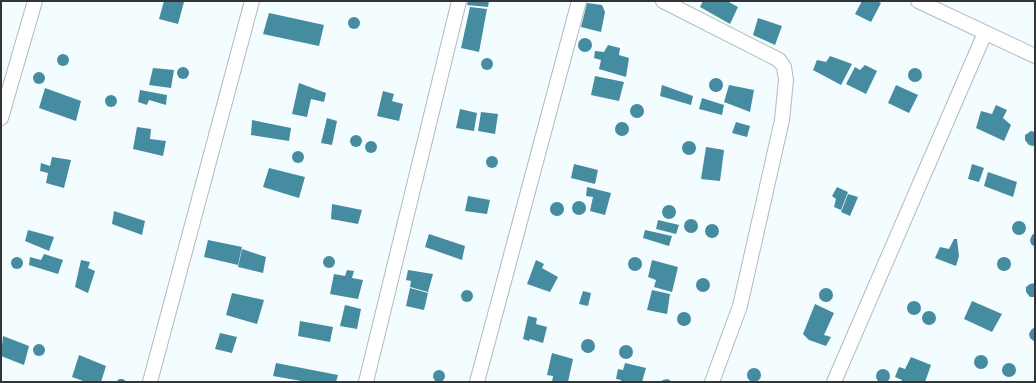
<svg xmlns="http://www.w3.org/2000/svg" width="1036" height="383" font-family="Roboto,sans-serif">
  <style>
    .building { fill: #468ca0 }
    .lines { fill: none; stroke-linecap: round; stroke-linejoin: round }
    .street-casing { stroke: #b1babd; stroke-width: 16 }
    .street { stroke: #fff; stroke-width: 14 }
  </style>
  <rect width="100%" height="100%" fill="#f3fcff"/>
  <!-- building -->
  <g class="building">
    <path d="M164 1 184 2 178 24 159 19Z"/>
    <path d="M468 1H489L488 7 467 5Z"/>
    <path d="M703 1H727L738 7 730 24 700 7Z"/>
    <path d="M862 1H877L881 3 871 22 855 14Z"/>
    <path d="M587 3 602 5 605 12 601 32 581 27Z"/>
    <path d="M470 7 487 9 479 52 461 48Z"/>
    <path d="M269 13 324 25 319 46 263 34Z"/>
    <circle cx="354" cy="23" r="6"/>
    <path d="M758 18 782 26 775 45 753 35Z"/>
    <circle cx="585" cy="45" r="7"/>
    <path d="M608 45 620 48 619 55 629 58 626 77 599 69 601 60 594 58 595 51 604 52Z"/>
    <circle cx="63" cy="60" r="6"/>
    <path d="M830 56 852 64 841 85 813 70 817 60 826 62Z"/>
    <circle cx="487" cy="64" r="6"/>
    <path d="M865 65 877 71 866 94 846 84 855 67 860 70Z"/>
    <circle cx="183" cy="73" r="6"/>
    <circle cx="915" cy="75" r="7"/>
    <path d="M153 68 174 70 171 88 149 85Z"/>
    <circle cx="39" cy="78" r="6"/>
    <path d="M595 76 624 82 619 101 591 95Z"/>
    <circle cx="716" cy="85" r="7"/>
    <path d="M299 83 326 93 324 102 311 99 307 117 292 114Z"/>
    <path d="M662 85 693 96 691 105 660 96Z"/>
    <path d="M729 85 754 90 750 112 724 102Z"/>
    <path d="M896 85 918 95 909 113 888 103Z"/>
    <path d="M45 88 81 101 76 121 39 108Z"/>
    <path d="M140 90 167 95 166 105 149 100 147 105 138 102Z"/>
    <path d="M383 91 394 94 392 101 403 104 399 121 377 116Z"/>
    <circle cx="111" cy="101" r="6"/>
    <path d="M702 98 724 105 722 115 699 109Z"/>
    <circle cx="637" cy="111" r="7"/>
    <path d="M996 105 1007 110 1003 118 1011 125 1004 141 976 128 981 111 992 114Z"/>
    <path d="M460 109 477 113 474 131 456 128Z"/>
    <path d="M481 112 498 114 495 134 478 131Z"/>
    <path d="M327 118 337 121 332 145 321 143Z"/>
    <path d="M252 120 291 128 289 141 251 135Z"/>
    <circle cx="622" cy="129" r="7"/>
    <path d="M736 122 750 126 747 137 732 133Z"/>
    <path d="M137 127 151 129 150 139 166 141 163 156 133 149Z"/>
    <path d="M1031 131 1035 132V145L1033 146 1029 145 1025 140V135Z"/>
    <circle cx="356" cy="141" r="6"/>
    <circle cx="689" cy="148" r="7"/>
    <circle cx="371" cy="147" r="6"/>
    <path d="M706 147 724 150 720 181 701 179Z"/>
    <circle cx="298" cy="157" r="6"/>
    <circle cx="492" cy="162" r="6"/>
    <path d="M52 157 71 160 64 188 46 183 48 173 40 171 41 163 50 166Z"/>
    <path d="M574 164 598 170 595 184 571 178Z"/>
    <path d="M972 164 984 168 979 182 968 179Z"/>
    <path d="M269 168 305 177 299 198 263 187Z"/>
    <path d="M988 172 1017 182 1013 197 984 186Z"/>
    <path d="M587 187 611 193 605 215 590 211 593 197 586 196Z"/>
    <path d="M837 187 848 192 841 210 834 207 836 199 832 196Z"/>
    <path d="M848 194 858 197 850 216 841 212Z"/>
    <path d="M468 196 490 200 487 214 465 211Z"/>
    <circle cx="579" cy="208" r="7"/>
    <circle cx="557" cy="209" r="7"/>
    <path d="M332 204 362 210 358 224 331 219Z"/>
    <circle cx="669" cy="212" r="7"/>
    <path d="M114 211 145 221 142 235 112 224Z"/>
    <circle cx="691" cy="226" r="7"/>
    <path d="M658 220 679 225 676 234 656 229Z"/>
    <circle cx="1019" cy="228" r="7"/>
    <circle cx="712" cy="231" r="7"/>
    <path d="M28 230 54 237 49 251 25 241Z"/>
    <path d="M645 230 672 236 669 246 643 238Z"/>
    <path d="M1035 233V247L1031 244 1030 240 1032 235Z"/>
    <path d="M429 234 465 246 462 260 425 247Z"/>
    <path d="M954 239H957L959 256 956 266 935 258 940 247 949 249Z"/>
    <path d="M208 240 242 247 238 265 204 257Z"/>
    <path d="M242 249 266 257 263 273 238 267Z"/>
    <path d="M44 254 63 260 58 274 29 265 30 257 41 260Z"/>
    <circle cx="329" cy="262" r="6"/>
    <circle cx="635" cy="264" r="7"/>
    <circle cx="17" cy="263" r="6"/>
    <circle cx="1004" cy="264" r="7"/>
    <path d="M81 260 90 262 88 268 95 271 88 293 75 287Z"/>
    <path d="M536 260 544 264 542 268 558 277 550 292 527 284Z"/>
    <path d="M652 260 678 267 672 292 654 287 656 280 648 277Z"/>
    <path d="M347 270 354 271 352 278 363 280 358 299 330 294 334 274 345 276Z"/>
    <path d="M408 270 433 274 428 292 410 287 411 281 406 280Z"/>
    <circle cx="703" cy="285" r="7"/>
    <path d="M1035 283V297H1030L1026 292V287L1030 284Z"/>
    <circle cx="826" cy="295" r="7"/>
    <path d="M410 288 428 293 424 310 406 306Z"/>
    <circle cx="467" cy="296" r="6"/>
    <path d="M652 290 670 294 667 314 647 310Z"/>
    <path d="M583 291 591 293 588 306 579 304Z"/>
    <path d="M232 293 264 300 257 324 226 315Z"/>
    <circle cx="914" cy="308" r="7"/>
    <path d="M972 301 1002 314 992 332 964 319Z"/>
    <path d="M815 304 834 313 824 335 831 337 826 346 809 340 803 334Z"/>
    <path d="M345 305 361 309 357 329 340 326Z"/>
    <circle cx="929" cy="318" r="7"/>
    <circle cx="684" cy="319" r="7"/>
    <path d="M528 316 537 318 536 324 547 327 543 343 530 339 529 341 523 339Z"/>
    <path d="M300 321 333 327 330 342 298 336Z"/>
    <path d="M1035 327V342L1030 338 1029 334 1031 330Z"/>
    <path d="M220 333 237 337 232 353 215 349Z"/>
    <path d="M3 336 29 346 24 365 1 356Z"/>
    <circle cx="588" cy="346" r="7"/>
    <circle cx="39" cy="350" r="6"/>
    <circle cx="626" cy="352" r="7"/>
    <path d="M552 353 573 359 568 382H552L553 376 547 375Z"/>
    <circle cx="981" cy="362" r="7"/>
    <path d="M79 355 106 366 101 382H86L72 377Z"/>
    <path d="M911 357 931 365 925 382H901L902 380 895 377 899 367 905 369Z"/>
    <circle cx="1009" cy="370" r="7"/>
    <path d="M276 363 338 375 336 382H307L273 376Z"/>
    <path d="M625 363 646 368 642 382H621V380L616 379 618 369 623 370Z"/>
    <circle cx="754" cy="375" r="7"/>
    <circle cx="883" cy="376" r="7"/>
    <circle cx="439" cy="376" r="6"/>
    <path d="M119 379H123L127 382H116Z"/>
    <path d="M668 379 672 382H660L663 380Z"/>
  </g>
  <g class="lines">
    <!-- street casing -->
    <g class="street-casing">
      <g id="street">
        <path d="M663 1 779 60 784 67 786 80 782 120 740 306 712 382"/>
        <path d="M918 1 1035 56"/>
        <path d="M1 118 35 1"/>
        <path d="M150 382 252 1"/>
        <path d="M366 382 459 1"/>
        <path d="M477 382 579 1"/>
        <path d="M834 382 985 33"/>
      </g>
    </g>
    <!-- street -->
    <use href="#street" class="street"/>
  </g>
  <!-- border -->
  <rect width="1036" height="383" fill="none" stroke="#323536" stroke-width="4"/>
</svg>
